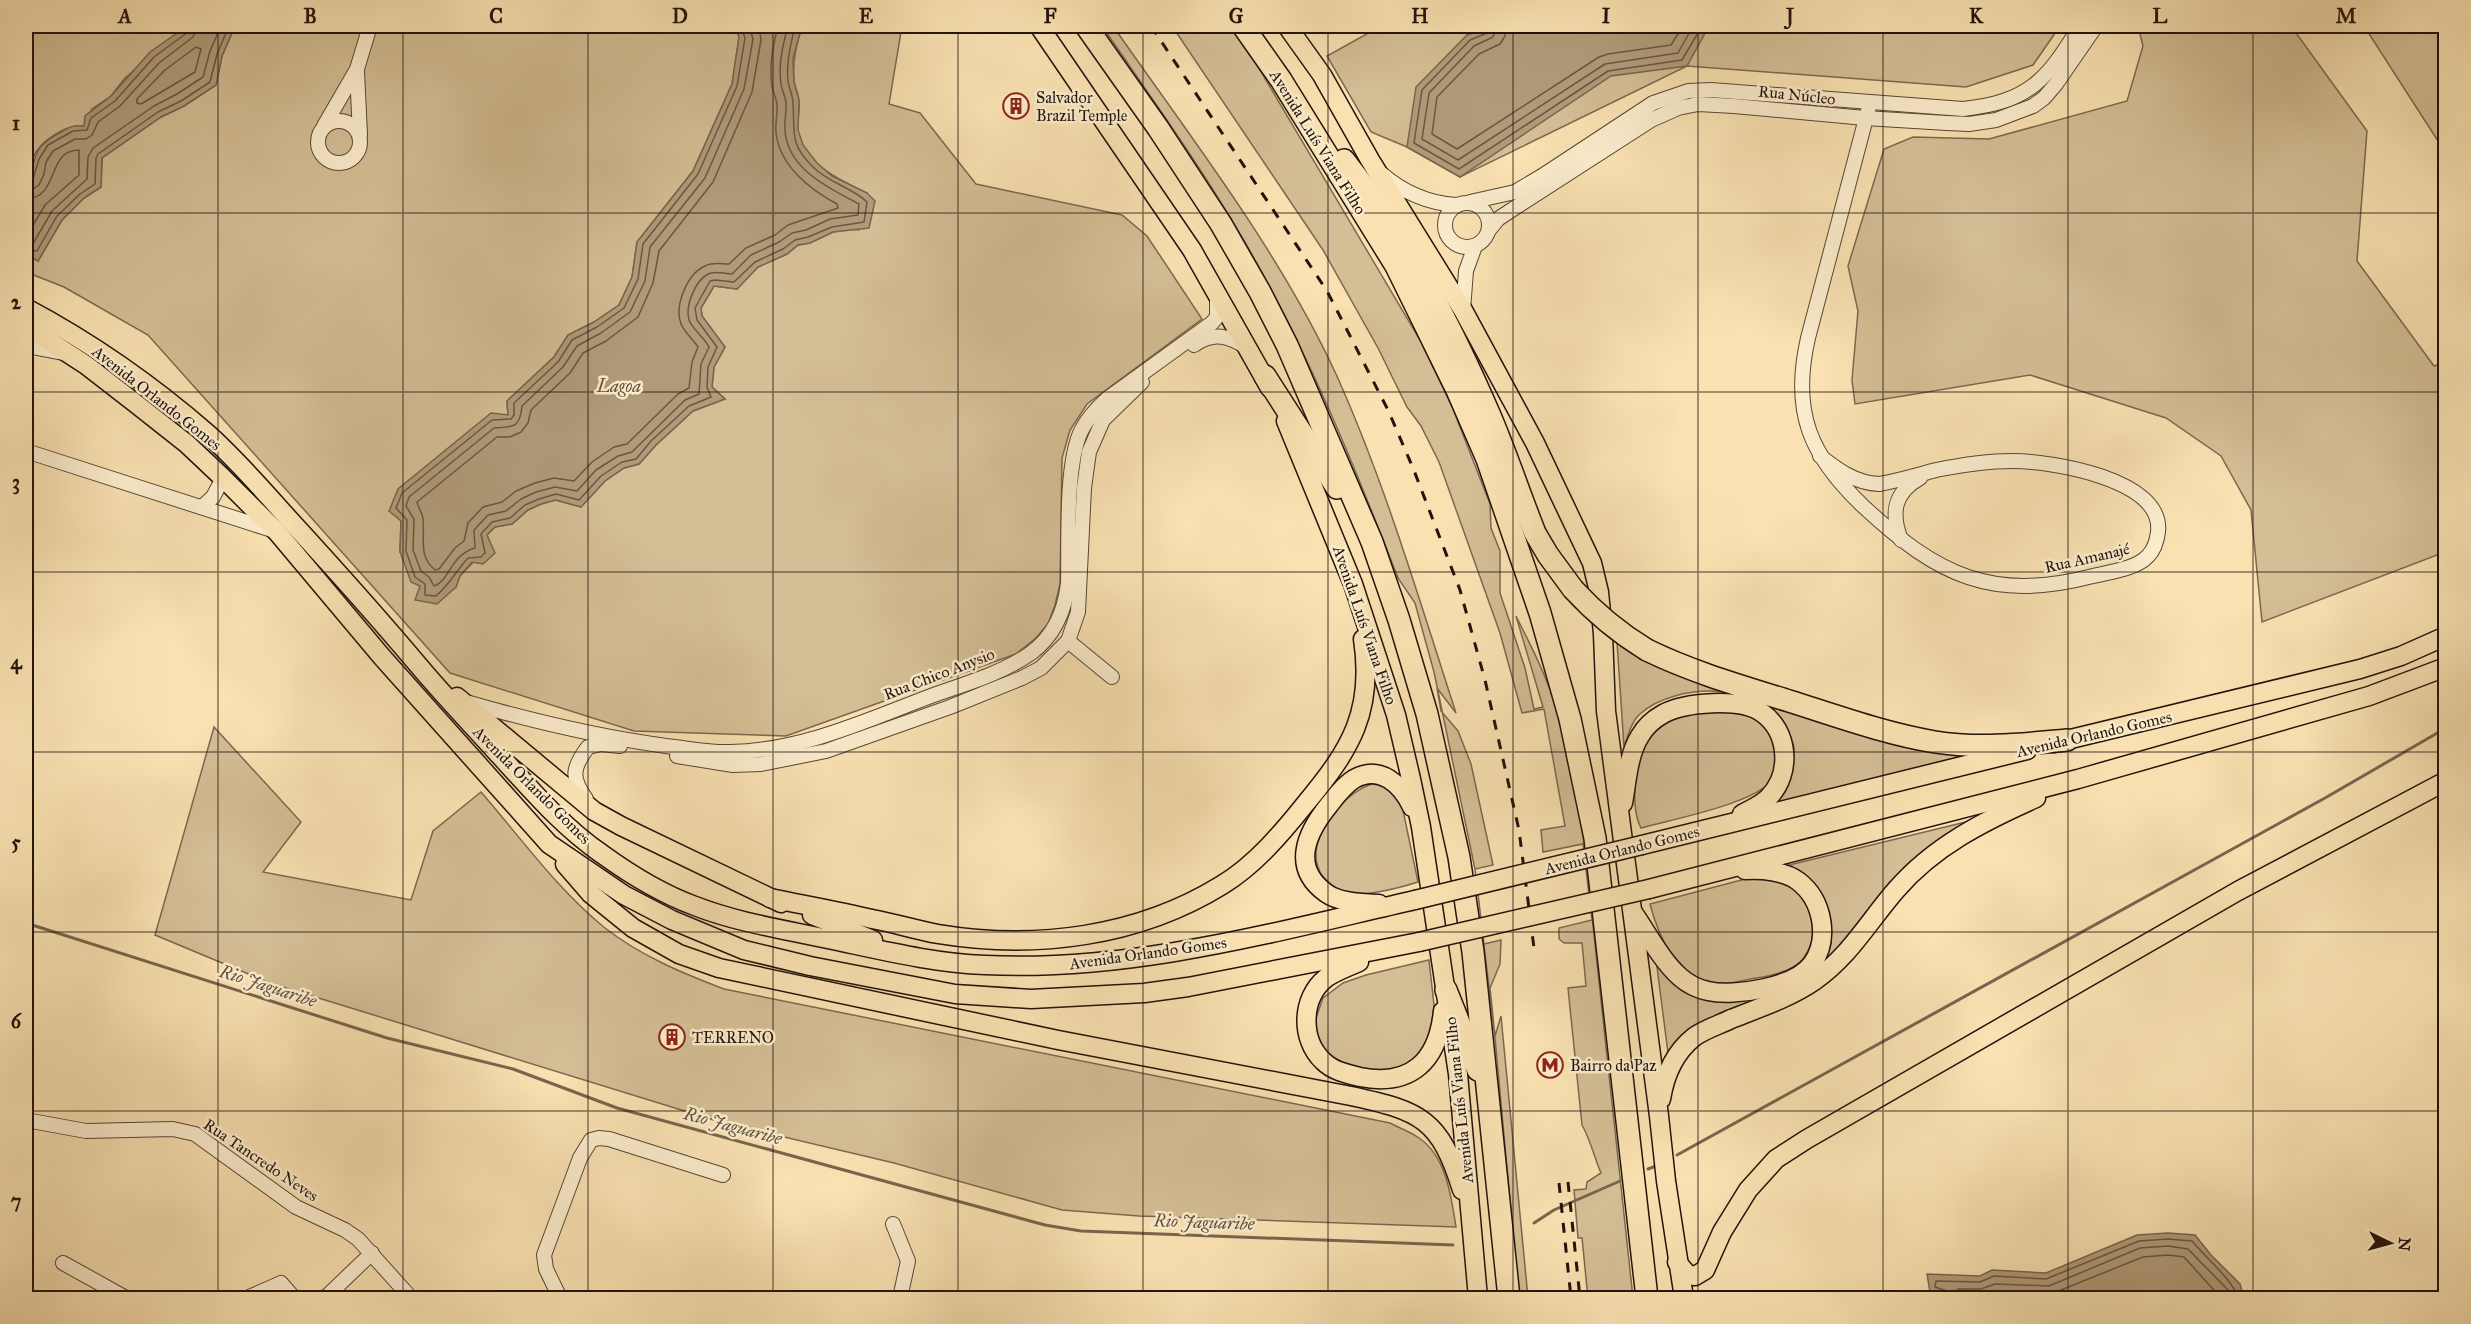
<svg xmlns="http://www.w3.org/2000/svg" width="2471" height="1324" font-family="'IM FELL Great Primer',serif">
  <style>
    .green { fill: #d4be95; stroke: #7b6850; stroke-width: 1.5 }
    .water { fill: #b09b79; stroke: #77654d; stroke-width: 1.5 }
    .lines { fill: none; stroke-linecap: round; stroke-linejoin: round }
    .shore { stroke: #695742; stroke-width: 1.5 }
    .stream { stroke: #77654d; stroke-width: 3 }
    .minor-casing { stroke: #584635; stroke-width: 16 }
    .major-casing { stroke: #22130c; stroke-width: 21 }
    .highway-casing { stroke: #22130c; stroke-width: 24 }
    .minor { stroke: #fbeccc; stroke-width: 14 }
    .major { stroke: #f9e1b1; stroke-width: 18 }
    .highway { stroke: #f9e1b1; stroke-width: 21 }
    .rail { stroke: #22130c; stroke-width: 3; stroke-dasharray: 10 10; stroke-linecap: butt }
    .major-bridge-casing { stroke: #22130c; stroke-width: 21; stroke-linecap: butt }
    .highway-bridge-casing { stroke: #22130c; stroke-width: 24; stroke-linecap: butt }
    .major-bridge { stroke: #f9e1b1; stroke-width: 18 }
    .highway-bridge { stroke: #f9e1b1; stroke-width: 21 }
    .grid { fill: none; stroke: #22130c; stroke-width: 1.5; stroke-opacity: 0.55 }
    .labels { text-anchor: middle; dominant-baseline: central; stroke-width: 5; stroke-linejoin: round; paint-order: stroke }
    .street-label { font-size: 16px; fill: #22130c; stroke: #fbeccc }
    .poi-label { font-size: 16px; fill: #22130c; stroke: #fbeccc; text-anchor: start }
    .water-label { font-size: 18px; font-style: italic; fill: #62503d; stroke: #fbeccc }
    .neatline { fill: none; stroke: #22130c; stroke-width: 2 }
    .grid-label { font-size: 20px; text-anchor: middle; font-weight: bold; fill: #22130c }
  </style>
  <rect width="100%" height="100%" fill="#f9e1b1"/>
  <filter id="stains"><feTurbulence type="fractalNoise" baseFrequency=".00333" numOctaves="4"/><feColorMatrix values="0 0 0 0 .2 0 0 0 0 .09 0 0 0 0 .02 0 0 0 .5 -.17"/></filter>
  <radialGradient id="worn" r=".72"><stop offset=".6" stop-color="#630" stop-opacity="0"/><stop offset="1" stop-color="#630" stop-opacity=".3"/></radialGradient>
  <!-- green -->
  <g class="green">
    <path d="M26 26H187L125 78 111 96 92 109 84 126C67 124 39 141 33 158 30 167 30 173 26 181Z"/>
    <path d="M235 26H735L739 37 732 84 693 171 637 242 632 277 619 305 594 322 568 335 554 357 507 401 508 415 401 521 400 552 456 587 460 576 490 545 487 535 495 527 512 524 528 510 541 504 555 500 581 507 605 481 624 468 639 464 656 445 693 411 725 399 712 387 714 367 725 347 702 316 701 308 714 286 737 289 758 267 787 254 798 245 810 243 833 232 849 229 859 230 867 193C840 180 803 164 798 130 797 121 800 111 799 102 799 95 795 88 794 80 792 61 797 44 802 26H902L889 104 920 113 976 184 1122 215 1147 236 1202 319 1087 404 1070 430 1062 458 1060 584 1055 605 1048 624 1036 638 1016 654 786 736 634 731 450 673 148 335 64 287 26 272V254L38 261 62 220 84 198 101 187 102 158 161 117 184 106 216 85 222 56Z"/>
    <path d="M1102 26H1113C1191 138 1278 249 1336 374 1385 483 1419 599 1456 713L1437 688 1441 711 1458 731 1471 764 1493 865 1475 869 1484 944 1501 940 1500 964 1490 988 1495 1036 1501 1016 1528 1298H1519L1495 1038 1475 869 1434 672 1415 603 1398 578C1353 462 1306 347 1243 239 1200 165 1150 96 1102 26Z"/>
    <path d="M1172 26H1233L1235 28 1420 340 1453 409 1490 504 1491 528 1500 551V593L1525 668 1534 709 1543 707 1516 616C1530 644 1544 671 1554 701 1569 746 1576 795 1584 842L1633 1298H1588L1582 1238H1578L1574 1190 1586 1189 1587 1182 1601 1173C1594 1157 1591 1141 1582 1125L1568 988 1586 986 1582 943H1564L1559 939V928L1592 920 1583 844 1543 852 1541 830 1565 826 1544 709 1522 713 1500 633 1439 462 1421 426 1407 407 1378 348 1323 250Z"/>
    <path d="M1381 26H2060L2033 65 1966 87 1687 66 1460 177 1407 147 1371 132 1327 56Z"/>
    <path d="M2138 26H2291L2367 131 2357 261 2434 366 2445 362V552L2262 622 2251 510 2221 456 2166 418 2030 375 1855 404 1852 380 1858 311 1848 266 1884 149 1913 137 1989 139 2127 101 2143 46Z"/>
    <path d="M2364 26H2445V152Z"/>
    <path d="M1617 642 1629 651 1665 668 1984 753 1773 805C1781 788 1794 768 1794 749 1794 743 1790 738 1788 732 1769 681 1676 681 1640 714 1631 722 1628 736 1624 747Z"/>
    <path d="M1715 710C1735 713 1772 715 1776 742 1777 750 1778 766 1776 774 1767 802 1669 820 1641 828 1628 804 1636 745 1657 727 1672 714 1696 712 1715 710Z"/>
    <path d="M214 727 301 822 263 872 411 900 433 831 481 792C520 837 558 890 605 928 641 956 682 973 724 989L1390 1123C1399 1128 1411 1132 1419 1138 1447 1157 1451 1197 1456 1227L1139 1216 1062 1210 894 1163 717 1121 270 983 155 935Z"/>
    <path d="M1380 782 1400 796 1418 882C1393 890 1370 895 1343 895 1336 888 1324 880 1320 872 1302 838 1348 786 1380 782Z"/>
    <path d="M1982 818C1943 839 1909 866 1881 900 1857 928 1836 958 1806 979 1761 1011 1696 1007 1669 1061L1655 951C1664 964 1673 981 1687 990 1719 1008 1792 994 1815 965 1842 932 1822 880 1783 870L1781 867Z"/>
    <path d="M1749 878C1765 879 1779 880 1793 887 1819 900 1819 940 1802 960 1792 971 1770 976 1756 978 1743 980 1728 985 1715 985 1679 985 1657 932 1650 904Z"/>
    <path d="M1429 960 1434 1005 1429 1049 1416 1064 1375 1077 1329 1060 1317 1041 1316 1018 1323 998 1343 983 1366 975Z"/>
  </g>
  <!-- water -->
  <g class="water">
    <path d="M187 26H235L222 56 216 85 184 106 161 117 102 158 101 187 84 198 62 220 38 261 26 254V181C41 154 28 150 61 132 70 127 73 125 84 126L85 116 111 96 150 52Z"/>
    <path d="M735 26H802L793 58 794 82 799 100 798 130 803 145 817 163 832 176 867 193 875 201 869 228 833 232 810 243 798 245 787 254 758 267 737 289 714 286 701 308 702 316 725 347 714 367 712 387 725 399 693 411 656 445 639 464 624 468 605 481 581 507 556 500 541 504 528 510 512 524 495 527 487 535 495 553 483 564 472 562 460 576 456 587 437 604 415 600 420 586 411 582 400 552 401 521 389 511 398 489 491 413 508 415 507 401 554 357 568 335 594 322 619 305 632 277 637 242 693 171 732 84 739 37Z"/>
    <path d="M1491 26H1709L1687 66 1611 76 1460 177 1407 147 1416 87 1467 35Z"/>
    <path d="M2168 1233 2195 1235 2211 1255 2240 1284 2244 1298H1943V1295L1930 1292 1927 1274 1980 1276 1992 1270 2046 1273 2137 1235Z"/>
  </g>
  <g class="lines">
    <!-- shore -->
    <g class="shore">
      <path d="M741 26 745 38 737 86 698 174 643 244 638 279 624 308 597 327 572 340 558 362 514 403V415L511 419 492 420 402 493 396 508 407 520 406 551 415 577 425 584V595L436 596C450 584 456 571 468 558L481 557 485 553 481 534 492 522 510 518 525 505 539 499 556 494 579 500 601 476 622 462 636 459 651 441 689 406 711 397 707 387 708 367 717 347 697 320 695 308 710 281 715 280 734 282 755 262 783 249 795 240 808 237 832 227 864 222 867 202C853 188 829 183 813 167 789 144 795 132 793 103 793 96 789 88 788 81 786 61 791 44 795 26"/>
      <path d="M749 26 753 39 744 89 705 178 650 247 645 281 630 312 601 333 577 346 563 367 522 406C520 428 514 427 494 428L409 497 406 506 414 519 413 550 421 571 429 577 434 586C449 582 450 555 475 548L474 530 488 515 506 511 521 499 536 492 555 487 577 491 596 470 618 456 632 452 685 400 699 394 701 364 709 347C704 337 693 330 689 320 685 306 695 281 708 274 715 270 724 274 732 274L751 255 779 242 792 233 806 230 830 219 858 215 859 204C829 188 787 169 785 130 784 121 787 111 786 102 785 96 782 90 781 84 778 64 783 45 788 26"/>
      <path d="M759 26 761 40 752 92 713 182 659 251 653 283 638 317 606 341 583 353 570 373 531 410 528 423 521 432 510 437H497L417 502C418 508 423 513 423 520 425 539 418 556 435 570L439 569 455 548 464 541 468 523 483 507 502 502 516 491 535 483 554 478 574 481 592 462 614 447 627 444 678 394 689 388 692 362 698 347C693 339 685 333 681 324 674 306 687 274 705 266 713 262 720 264 729 264L746 248 775 235 788 225 838 208 837 204C809 189 779 165 776 132 775 122 778 113 777 104 776 98 773 92 772 86 769 65 773 46 778 26"/>
      <path d="M1490 26 1487 33 1470 40 1422 90 1414 143 1459 169 1608 71 1682 60 1702 26"/>
      <path d="M1497 26 1493 37 1474 46 1429 93 1422 139 1458 160 1605 64 1678 53 1693 26"/>
      <path d="M1506 26 1505 36 1500 44 1479 54 1437 97 1432 134 1457 149 1599 57 1608 54 1671 45 1683 26"/>
      <path d="M196 47 201 49 195 72 141 104 137 103V99L165 70Z"/>
      <path d="M26 183 33 179 39 159 48 145 73 131 87 130 91 118 115 101 154 57 188 32 190 26"/>
      <path d="M26 190 33 189 39 185 44 174 46 162 53 151 75 139H86L92 135 98 122 120 106 159 63 193 37 197 26"/>
      <path d="M26 199C60 198 46 150 79 150V175L45 205 29 232 26 233"/>
      <path d="M26 242H34L52 211 87 179 88 157 93 148 154 106 177 94 203 77 210 51 221 26"/>
      <path d="M26 250 37 251 57 216 80 194 95 184 96 158 98 154 158 112 181 101 210 82 217 54 229 26"/>
      <path d="M1949 1298 1947 1291 1935 1287 1936 1281 1980 1282 1994 1276 2046 1279 2139 1241 2168 1239 2192 1241C2206 1258 2233 1280 2238 1298"/>
      <path d="M1956 1298V1291L1958 1289H1981L1995 1284 2049 1286 2140 1248 2168 1246 2188 1249 2228 1290 2230 1298"/>
      <path d="M1966 1298H1984L1997 1293 2051 1294 2143 1257 2168 1255 2184 1257 2221 1298"/>
    </g>
    <!-- stream -->
    <g class="stream">
      <path d="M26 923 387 1038 513 1069 617 1108 1045 1225 1081 1231 1453 1245"/>
      <path d="M1677 1155 2325 798 2446 728"/>
      <path d="M1648 1169 1656 1166"/>
      <path d="M1534 1223 1554 1210 1620 1181"/>
    </g>
    <!-- minor casing -->
    <g class="minor-casing">
      <g id="minor">
        <path d="M357 71 360 135"/>
        <circle cx="339" cy="142" r="21"/>
        <path d="M324 126 357 69 370 26"/>
        <path d="M1382 174C1404 193 1427 203 1456 205"/>
        <path d="M1470 202 1515 192 1542 176 1653 103 1688 91 1711 90 1963 109C2029 102 2047 80 2080 26"/>
        <circle cx="1467" cy="225" r="22"/>
        <path d="M1489 230 1498 219 1510 211 1651 120 1678 108 1698 104 1734 106 1865 118 1947 123 1969 124 1996 120 2033 106 2044 98 2056 84 2096 26"/>
        <path d="M1463 310 1466 271 1475 246"/>
        <path d="M26 342 37 348 63 353"/>
        <path d="M1194 345C1214 331 1229 336 1248 348"/>
        <path d="M26 451 275 531"/>
        <path d="M1820 456C1838 470 1855 483 1879 484 1898 481 1917 475 1936 470 1961 465 1986 461 2012 461 2051 461 2164 479 2158 532 2157 540 2154 550 2148 556 2136 569 2110 572 2093 576 1992 602 1938 576 1864 507 1810 456 1791 412 1808 338L1870 103"/>
        <path d="M202 507 213 497 223 478"/>
        <path d="M1901 540C1891 514 1893 493 1920 478"/>
        <path d="M1068 641 1112 677"/>
        <path d="M466 702C532 721 599 737 666 746 687 748 709 753 730 752 801 751 865 721 931 696 964 684 1001 674 1031 653 1054 636 1065 610 1068 583 1069 542 1065 466 1081 431 1087 419 1097 408 1107 399L1212 323 1217 317V294"/>
        <path d="M677 756 733 765 761 764 826 751 950 707 1022 678 1041 668 1068 641 1078 612 1084 488 1089 452 1103 420 1142 382"/>
        <path d="M586 799C571 778 572 768 588 747L601 744 620 746"/>
        <path d="M26 1120 86 1131 173 1129 195 1134 296 1207 345 1230 358 1239 411 1298"/>
        <path d="M893 1224 908 1261 900 1298"/>
        <path d="M63 1263 126 1298"/>
        <path d="M247 1298 281 1283 294 1298"/>
        <path d="M325 1298 372 1253"/>
        <path d="M560 1298 546 1269 544 1255 580 1158 591 1140 599 1138 609 1139 723 1175"/>
      </g>
    </g>
    <!-- major casing -->
    <g class="major-casing">
      <g id="major">
        <path d="M1039 26 1192 250 1270 388"/>
        <path d="M1287 26 1322 75 1370 160 1463 310 1535 443 1592 563 1599 592 1603 634 1606 711 1659 1116 1666 1181 1684 1298"/>
        <path d="M26 308C90 342 153 386 208 434 237 460 262 489 288 518 332 566 376 615 419 666 445 697 474 727 501 757 533 792 564 828 602 854 631 875 662 894 695 906 736 922 781 929 823 938 877 949 931 963 985 965 1132 972 1274 932 1415 900"/>
        <path d="M26 326 86 365 135 403 187 444 223 478 277 532 382 657 549 844 624 895 672 920 744 950 810 966 955 994 1031 999 1144 993 1188 987 1419 942"/>
        <path d="M1286 421 1353 584 1396 715 1411 779 1421 827 1458 1074 1478 1298"/>
        <path d="M457 697 594 811 621 826 781 903"/>
        <path d="M2054 743 2360 669 2401 656 2446 636"/>
        <path d="M1623 803C1627 781 1628 755 1640 736 1645 727 1654 719 1663 714 1685 702 1740 698 1761 712 1789 731 1792 773 1769 797 1762 805 1751 809 1742 814"/>
        <path d="M1642 845 2027 750"/>
        <path d="M565 864 591 894 633 928 679 954 719 968 1058 1040 1351 1096C1421 1111 1440 1119 1462 1190"/>
        <path d="M1649 889 2078 779 2369 696 2446 667"/>
        <path d="M770 898C804 905 838 911 872 919 894 923 916 930 938 934 1035 950 1138 937 1222 885 1255 865 1282 833 1306 803 1351 749 1374 711 1363 639"/>
        <path d="M1379 904C1362 903 1340 903 1326 893 1290 867 1307 832 1329 805 1336 796 1344 785 1354 779 1380 764 1402 785 1412 807"/>
        <path d="M1634 914C1648 934 1661 960 1680 977 1688 984 1698 989 1708 991 1735 997 1795 987 1812 964 1830 939 1823 900 1798 881 1785 871 1762 869 1745 870"/>
        <path d="M812 915 873 940"/>
        <path d="M1359 962C1348 967 1336 971 1326 978 1301 998 1300 1039 1323 1061 1333 1071 1347 1074 1360 1077 1411 1087 1438 1061 1443 1011"/>
        <path d="M1661 1099C1665 1074 1674 1053 1694 1037 1705 1029 1719 1025 1731 1019 1759 1008 1789 998 1814 981 1849 957 1869 921 1896 890 1934 846 1984 821 2036 798"/>
        <path d="M1677 1262 1688 1275 1695 1276 1705 1270 1722 1232 1748 1190 1776 1159 1807 1139 2238 891 2446 781"/>
      </g>
    </g>
    <!-- highway casing -->
    <g class="highway-casing">
      <g id="highway">
        <path d="M1086 26 1158 128 1221 224 1260 292 1287 345 1372 542 1399 620 1427 714 1459 857 1473 952 1509 1298"/>
        <path d="M1243 26 1281 80 1396 266 1457 390 1487 459 1540 613 1570 719 1595 838 1647 1298"/>
        <path d="M1344 160C1406 238 1452 327 1491 418 1507 456 1520 495 1535 533L1548 555 1573 589"/>
        <path d="M1265 376 1337 488"/>
        <path d="M1647 650C1692 672 1741 686 1789 701 1837 716 1886 734 1935 742 1979 749 2023 744 2067 740"/>
        <path d="M1446 990 1478 1070"/>
      </g>
    </g>
    <!-- minor -->
    <use href="#minor" class="minor"/>
    <!-- major -->
    <use href="#major" class="major"/>
    <!-- highway -->
    <use href="#highway" class="highway"/>
    <!-- rail -->
    <g class="rail">
      <path d="M1151 26 1327 291 1388 410 1413 468 1460 590 1485 680 1519 830 1534 948"/>
      <path d="M1568 1182 1580 1298"/>
      <path d="M1559 1183 1571 1298"/>
    </g>
    <!-- major-bridge casing -->
    <g class="major-bridge-casing">
      <g id="major-bridge">
        <path d="M1415 900 1642 845"/>
        <path d="M1419 942 1649 889"/>
      </g>
    </g>
    <!-- highway-bridge casing -->
    <g class="highway-bridge-casing">
      <path id="highway-bridge" d="M1573 589C1595 613 1619 633 1647 650"/>
    </g>
    <!-- major-bridge -->
    <use href="#major-bridge" class="major-bridge"/>
    <!-- highway-bridge -->
    <use href="#highway-bridge" class="highway-bridge"/>
  </g>
  <!-- grid -->
  <path class="grid" d="M218 26V1298M403 26V1298M588 26V1298M773 26V1298M958 26V1298M1143 26V1298M1328 26V1298M1513 26V1298M1698 26V1298M1883 26V1298M2068 26V1298M2253 26V1298M26 213H2446M26 392H2446M26 572H2446M26 752H2446M26 932H2446M26 1111H2446"/>
  <!-- icons -->
  <defs>
    <g id="building-ring" transform="scale(1.35)"><circle r="9.5" fill="#fbeccc" stroke="#8f2418" stroke-width="1.5"/><path d="M-4-6H4V6H1V3H-1V6H-4ZM-2.5-4.3h1.7v1.8h-1.7ZM.8-4.3h1.7v1.8H.8ZM-2.5-1h1.7V.8h-1.7ZM.8-1h1.7V.8H.8Z" fill="#8f2418"/></g>
    <g id="metro-ring" transform="scale(1.35)"><circle r="9.5" fill="#fbeccc" stroke="#8f2418" stroke-width="1.5"/><path d="M-5.5 5V-5H-3L0 0L3-5H5.5V5H3V-.5L0 4L-3-.5V5Z" fill="#8f2418"/></g>
  </defs>
  <g fill-rule="evenodd">
    <use href="#building-ring" x="1016" y="106"/>
    <use href="#building-ring" x="672" y="1037"/>
    <use href="#metro-ring" x="1550" y="1065"/>
  </g>
  <g class="labels">
    <!-- street labels -->
    <g class="street-label">
      <text transform="translate(1797 95) rotate(6)">Rua Núcleo</text>
      <text transform="translate(1318 142) rotate(58)">Avenida Luís Viana Filho</text>
      <text transform="translate(157 398) rotate(38)">Avenida Orlando Gomes</text>
      <text transform="translate(2087 558) rotate(-13)">Rua Amanajé</text>
      <text transform="translate(1365 625) rotate(71)">Avenida Luís Viana Filho</text>
      <text transform="translate(939 674) rotate(-21)">Rua Chico Anysio</text>
      <text transform="translate(2094 734) rotate(-13)">Avenida Orlando Gomes</text>
      <text transform="translate(532 785) rotate(45)">Avenida Orlando Gomes</text>
      <text transform="translate(1622 850) rotate(-14)">Avenida Orlando Gomes</text>
      <text transform="translate(1148 953) rotate(-8)">Avenida Orlando Gomes</text>
      <text transform="translate(1459 1100) rotate(-96)">Avenida Luís Viana Filho</text>
      <text transform="translate(261 1160) rotate(34)">Rua Tancredo Neves</text>
    </g>
    <!-- poi labels -->
    <g class="poi-label">
      <text x="1036" y="97">Salvador<tspan x="1036" dy="18">Brazil Temple</tspan></text>
      <text x="692" y="1037">TERRENO</text>
      <text x="1570" y="1065">Bairro da Paz</text>
    </g>
    <!-- water labels -->
    <g class="water-label">
      <text x="619" y="386">Lagoa</text>
      <text transform="translate(268 986) rotate(18)">Rio Jaguaribe</text>
      <text transform="translate(733 1126) rotate(15)">Rio Jaguaribe</text>
      <text transform="translate(1204 1222) rotate(2)">Rio Jaguaribe</text>
    </g>
  </g>
  <!-- margin -->
  <rect width="2471" height="1324" fill="none" stroke="#f9e1b1" stroke-width="66"/>
  <!-- north arrow -->
  <g transform="translate(2390 1243) rotate(95)" stroke="#fbeccc" stroke-width="4.5" paint-order="stroke">
  <path d="M0-4.5L10 22L0 15L-10 22Z" fill="#22130c"/>
  <text y="-9" font-size="16" font-weight="bold" text-anchor="middle" fill="#22130c">N</text>
  </g>
  <rect x="33" y="33" width="2405" height="1258" class="neatline"/>
  <g class="grid-label">
    <text x="125" y="23">A</text>
    <text x="310" y="23">B</text>
    <text x="496" y="23">C</text>
    <text x="680" y="23">D</text>
    <text x="866" y="23">E</text>
    <text x="1050" y="23">F</text>
    <text x="1236" y="23">G</text>
    <text x="1420" y="23">H</text>
    <text x="1606" y="23">I</text>
    <text x="1790" y="23">J</text>
    <text x="1976" y="23">K</text>
    <text x="2160" y="23">L</text>
    <text x="2346" y="23">M</text>
    <text x="16" y="130">1</text>
    <text x="16" y="309">2</text>
    <text x="16" y="489">3</text>
    <text x="16" y="669">4</text>
    <text x="16" y="849">5</text>
    <text x="16" y="1028">6</text>
    <text x="16" y="1208">7</text>
  </g>
  <rect width="100%" height="100%" filter="url(#stains)"/>
  <rect width="100%" height="100%" fill="url(#worn)"/>
</svg>
